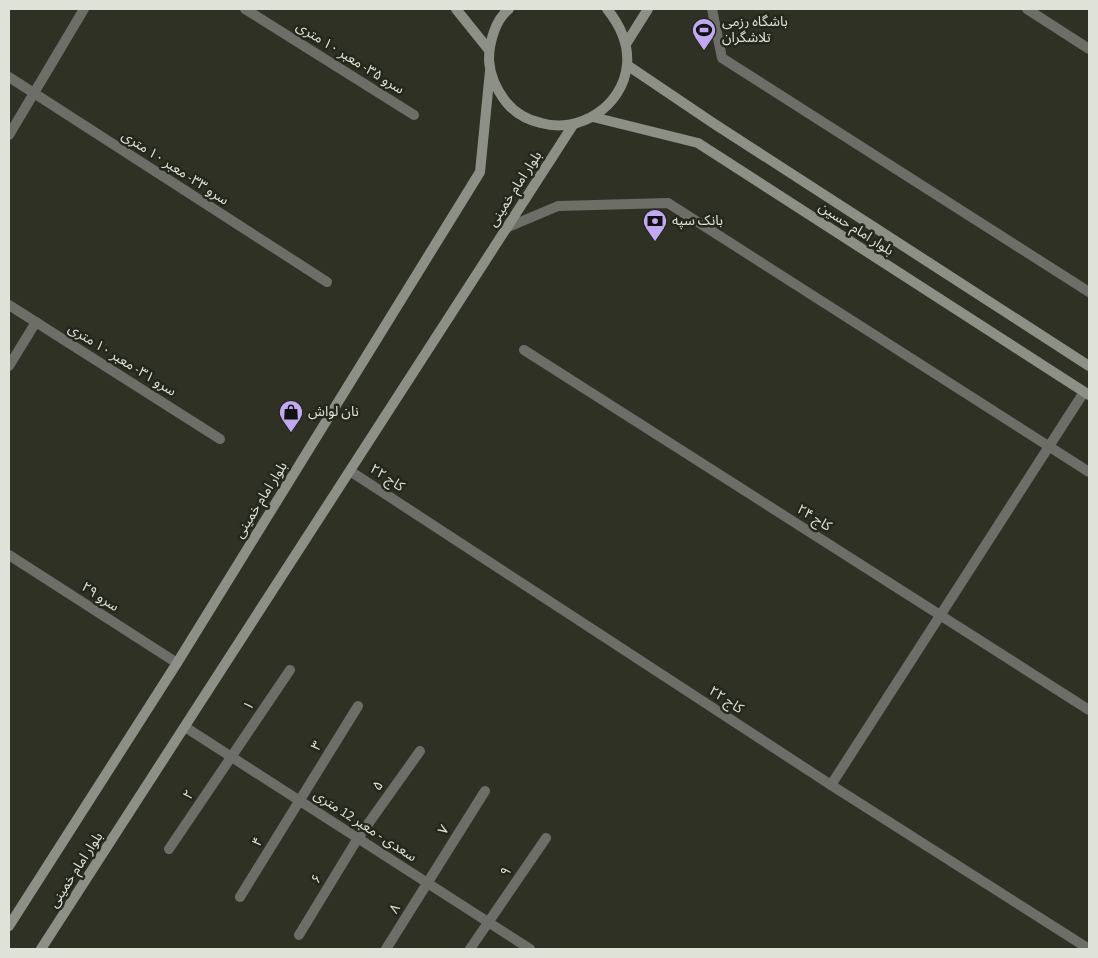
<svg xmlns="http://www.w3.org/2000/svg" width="1098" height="958" font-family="'Source Sans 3','Noto Sans Arabic',sans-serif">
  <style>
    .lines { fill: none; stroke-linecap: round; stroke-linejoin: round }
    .street { stroke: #6c6e67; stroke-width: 10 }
    .secondary { stroke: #8d9086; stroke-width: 10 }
    .labels { text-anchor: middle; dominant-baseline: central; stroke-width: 5; stroke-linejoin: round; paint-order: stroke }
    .poi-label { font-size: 14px; fill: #dfe2d9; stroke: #24271b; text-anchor: start }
    .street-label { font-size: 14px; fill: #dfe2d9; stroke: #24271b }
  </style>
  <rect width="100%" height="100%" fill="#2e3124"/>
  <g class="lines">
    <!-- street -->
    <g class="street">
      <path d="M245 9 414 115"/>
      <path d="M712 9 722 58 1089 292"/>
      <path d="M1027 9 1089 49"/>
      <path d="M9 77 327 282"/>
      <path d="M9 135 84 9"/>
      <path d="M506 228 558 206 668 203 1089 472"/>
      <path d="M9 305 220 439"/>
      <path d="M524 350 1089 710"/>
      <path d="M9 366 36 322"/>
      <path d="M350 471 831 785 1089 949"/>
      <path d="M9 555 177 663"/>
      <path d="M185 727 530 949"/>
      <path d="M831 785 1084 392"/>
      <path d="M169 849 290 670"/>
      <path d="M240 897 358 706"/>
      <path d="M299 935 358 838 420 751"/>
      <path d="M386 949 485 791"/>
      <path d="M470 949 546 838"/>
    </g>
    <!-- secondary -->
    <g class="secondary">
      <path d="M456 9 489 50"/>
      <path d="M509 9C495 20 489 43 489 60 490 76 496 89 506 102 515 113 527 120 541 123 580 134 623 106 627 65 629 43 620 25 607 9"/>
      <path d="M626 44 648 9"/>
      <path d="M627 65 713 123 1089 366"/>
      <path d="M593 117 698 143 1089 395"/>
      <path d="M9 926 177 663 480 172 490 71"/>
      <path d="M41 949 573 125"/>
    </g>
  </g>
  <!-- icons -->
  <defs>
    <g id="stadium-pin" transform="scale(1.25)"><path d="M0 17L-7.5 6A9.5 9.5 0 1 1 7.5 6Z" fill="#c1a8f3" stroke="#24271b"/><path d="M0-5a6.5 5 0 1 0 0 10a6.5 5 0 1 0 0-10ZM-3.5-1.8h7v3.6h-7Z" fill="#111"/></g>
    <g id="bank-pin" transform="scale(1.25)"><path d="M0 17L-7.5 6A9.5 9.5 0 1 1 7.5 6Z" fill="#c1a8f3" stroke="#24271b"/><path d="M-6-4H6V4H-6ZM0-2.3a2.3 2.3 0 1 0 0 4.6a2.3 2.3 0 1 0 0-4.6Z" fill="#111"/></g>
    <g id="shop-pin" transform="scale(1.25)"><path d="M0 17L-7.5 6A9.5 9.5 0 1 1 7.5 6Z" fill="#c1a8f3" stroke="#24271b"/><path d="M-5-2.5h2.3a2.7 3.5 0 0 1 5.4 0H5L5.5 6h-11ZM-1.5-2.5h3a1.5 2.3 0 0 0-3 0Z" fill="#111"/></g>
  </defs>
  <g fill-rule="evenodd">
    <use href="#stadium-pin" x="704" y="30"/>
    <use href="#bank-pin" x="655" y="221"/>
    <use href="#shop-pin" x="291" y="412"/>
  </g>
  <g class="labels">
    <!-- poi labels -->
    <g class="poi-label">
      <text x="722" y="22">باشگاه رزمی<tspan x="722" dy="16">تلاشگران</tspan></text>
      <text x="672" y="221">بانک سپه</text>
      <text x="308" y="412">نان لواش</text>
    </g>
    <!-- street labels -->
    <g class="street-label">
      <text transform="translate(350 58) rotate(32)">سرو ۳۵- معبر ۱۰ متری</text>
      <text transform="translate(175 168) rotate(33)">سرو ۳۳- معبر ۱۰ متری</text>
      <text transform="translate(515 189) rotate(-57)">بلوار امام خمینی</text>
      <text transform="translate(856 229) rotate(33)">بلوار امام حسین</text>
      <text transform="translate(122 360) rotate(32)">سرو ۳۱- معبر ۱۰ متری</text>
      <text transform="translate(387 478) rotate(33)">کاج ۲۲</text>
      <text transform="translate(261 500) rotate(-58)">بلوار امام خمینی</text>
      <text transform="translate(814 518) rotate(32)">کاج ۲۴</text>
      <text transform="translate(100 597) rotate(33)">سرو ۲۹</text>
      <text transform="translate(726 700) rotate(33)">کاج ۲۲</text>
      <text transform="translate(249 706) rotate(-56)">۱</text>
      <text transform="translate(317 746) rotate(-58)">۳</text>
      <text transform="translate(378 786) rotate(-54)">۵</text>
      <text transform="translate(189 795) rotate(-56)">۲</text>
      <text transform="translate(365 826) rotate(33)">سعدی - معبر 12 متری</text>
      <text transform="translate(444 830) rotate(-58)">۷</text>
      <text transform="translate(258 842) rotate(-59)">۴</text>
      <text transform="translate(76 870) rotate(-57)">بلوار امام خمینی</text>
      <text transform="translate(506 872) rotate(-55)">۹</text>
      <text transform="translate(317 879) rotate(-59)">۶</text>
      <text transform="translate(395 909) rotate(-58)">۸</text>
    </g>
  </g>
  <!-- border -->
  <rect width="1098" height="958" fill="none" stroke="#dfe2d9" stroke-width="20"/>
</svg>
